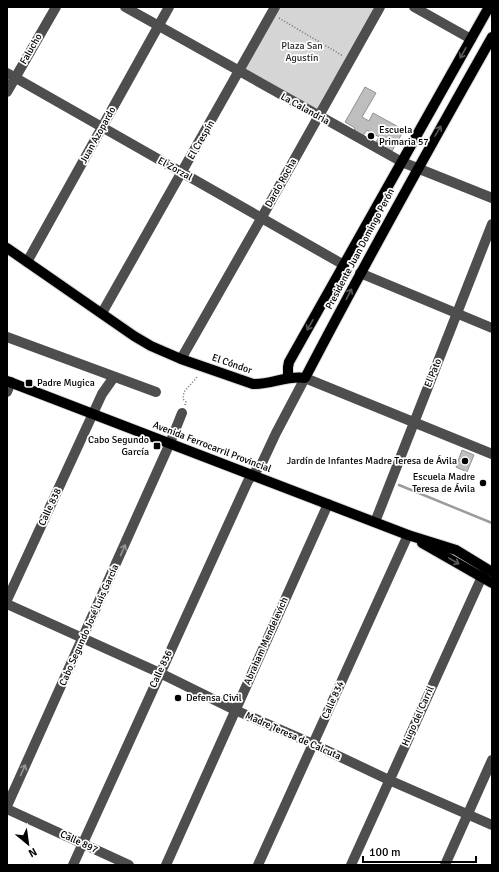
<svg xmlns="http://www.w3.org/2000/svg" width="499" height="872" font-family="Signika,sans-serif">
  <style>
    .green { fill: #d5d5d5 }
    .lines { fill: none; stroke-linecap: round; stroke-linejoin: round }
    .stream { stroke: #9c9c9c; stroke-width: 2.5 }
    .building { fill: #bebebe; stroke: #929292 }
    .major-casing { stroke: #dbdbdb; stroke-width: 12 }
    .path { stroke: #707070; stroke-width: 1.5; stroke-dasharray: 1 2; stroke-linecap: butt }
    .minor { stroke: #4e4e4e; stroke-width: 10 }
    .major { stroke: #000; stroke-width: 10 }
    .oneway { stroke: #595959 }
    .oneway2 { stroke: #959595 }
    .poi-dot { fill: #000; stroke: #fff; stroke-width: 1.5 }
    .labels { text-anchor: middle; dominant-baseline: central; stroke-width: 3.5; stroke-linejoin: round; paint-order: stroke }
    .park-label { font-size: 10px; fill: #2c2c2c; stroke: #fff }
    .street-label { font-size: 10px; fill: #000; stroke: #fff }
    .poi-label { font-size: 10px; fill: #000; stroke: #fff; text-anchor: start }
  </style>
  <rect width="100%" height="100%" fill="#fff"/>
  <!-- green -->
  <path class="green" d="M279 7H374L317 109 245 69Z"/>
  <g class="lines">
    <!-- stream -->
    <path class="stream" d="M399 485 492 523"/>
  </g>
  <!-- building -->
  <g class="building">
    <path d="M365 87 376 93 362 117 369 121 373 113 404 130 392 151 376 142 379 137 367 130 363 136 354 131 355 128 345 122Z"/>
    <path d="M462 450 474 455 467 472 456 467Z"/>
  </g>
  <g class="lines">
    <!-- major casing -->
    <g class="major-casing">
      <g id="major">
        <path d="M7 248 134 336 151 346 181 359 253 384C271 385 287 375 305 378 365 263 428 150 492 37"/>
        <path d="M288 378V367L289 362 489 7"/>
        <path d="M7 381 408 535 456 550 492 572"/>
        <path d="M422 543 492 583"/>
      </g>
    </g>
    <!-- path -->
    <g class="path">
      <path d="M279 18 343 56"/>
      <path d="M185 405 186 402 183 399 184 392 198 376"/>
    </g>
    <!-- minor -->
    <g class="minor">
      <path d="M125 7 402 162 492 198"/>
      <path d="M414 7 471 39"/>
      <path d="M7 73 344 265"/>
      <path d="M7 92 56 7"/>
      <path d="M27 262 169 7"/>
      <path d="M360 273 492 328"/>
      <path d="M102 313 275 7"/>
      <path d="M7 337 156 392"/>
      <path d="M181 359 262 217 380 7"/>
      <path d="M7 392 11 382"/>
      <path d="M375 522 492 224"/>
      <path d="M7 600 102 394 114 377"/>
      <path d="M7 604 160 673 235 710 313 744 389 780 492 825"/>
      <path d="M7 806 170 443 182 413"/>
      <path d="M7 809 129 865"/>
      <path d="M73 865 248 481 262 463 276 433 305 378 492 454"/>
      <path d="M166 865 328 504"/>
      <path d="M258 865 408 535"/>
      <path d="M351 865 485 570"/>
      <path d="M445 865 492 760"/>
    </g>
    <!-- major -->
    <use href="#major" class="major"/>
  </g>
  <!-- one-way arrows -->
  <defs><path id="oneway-shaft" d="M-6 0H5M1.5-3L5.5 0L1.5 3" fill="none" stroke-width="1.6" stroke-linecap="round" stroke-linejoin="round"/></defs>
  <g class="oneway">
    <use href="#oneway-shaft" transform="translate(463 53) rotate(119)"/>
    <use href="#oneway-shaft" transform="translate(438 131) rotate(-60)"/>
    <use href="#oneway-shaft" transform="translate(349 294) rotate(-63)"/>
    <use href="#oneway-shaft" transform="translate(310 325) rotate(119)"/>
    <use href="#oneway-shaft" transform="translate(454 561) rotate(30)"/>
  </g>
  <g class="oneway2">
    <use href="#oneway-shaft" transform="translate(123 550) rotate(-66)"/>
    <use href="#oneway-shaft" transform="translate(23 770) rotate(-66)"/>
  </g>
  <!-- markers -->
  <g class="poi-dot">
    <circle cx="371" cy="136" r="4"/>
    <rect x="25" y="379" width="8" height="8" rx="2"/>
    <rect x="153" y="442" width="8" height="8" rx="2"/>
    <circle cx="465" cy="461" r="4"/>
    <circle cx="483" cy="483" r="4"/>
    <circle cx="178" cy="698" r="4"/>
  </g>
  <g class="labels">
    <!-- park labels -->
    <g class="park-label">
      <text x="302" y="46">Plaza San<tspan x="302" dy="12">Agustín</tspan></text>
    </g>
    <!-- street labels -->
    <g class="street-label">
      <text transform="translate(31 49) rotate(-60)">Falucho</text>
      <text transform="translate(305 109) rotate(29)">La Calandria</text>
      <text transform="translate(98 135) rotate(-61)">Juan Azopardo</text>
      <text transform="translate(201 140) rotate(-60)">El Crespín</text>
      <text transform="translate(175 169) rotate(29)">El Zorzal</text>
      <text transform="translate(281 183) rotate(-61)">Dardo Rocha</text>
      <text transform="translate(360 249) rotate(-62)">Presidente Juan Domingo Perón</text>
      <text transform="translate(232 364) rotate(19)">El Cóndor</text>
      <text transform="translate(433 373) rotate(-68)">El Pato</text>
      <text transform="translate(212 447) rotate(21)">Avenida Ferrocarril Provincial</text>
      <text transform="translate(50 507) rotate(-65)">Calle 838</text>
      <text transform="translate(89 625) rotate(-66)">Cabo Segundo José Luis García</text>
      <text transform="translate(266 641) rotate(-66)">Abraham Mendelevich</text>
      <text transform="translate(161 669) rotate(-65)">Calle 836</text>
      <text transform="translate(333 700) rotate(-66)">Calle 834</text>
      <text transform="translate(418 716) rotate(-66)">Hugo del Carril</text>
      <text transform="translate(293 736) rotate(24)">Madre Teresa de Calcuta</text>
      <text transform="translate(79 842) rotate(25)">Calle 897</text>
    </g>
    <!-- poi labels -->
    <g class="poi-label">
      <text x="379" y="130">Escuela<tspan x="379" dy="12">Primaria 57</tspan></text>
      <text x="37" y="383">Padre Mugica</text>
      <text x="149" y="440" text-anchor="end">Cabo Segundo<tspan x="149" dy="12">García</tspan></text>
      <text x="457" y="461" text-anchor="end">Jardín de Infantes Madre Teresa de Ávila</text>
      <text x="475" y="477" text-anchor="end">Escuela Madre<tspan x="475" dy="12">Teresa de Ávila</tspan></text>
      <text x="186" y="698">Defensa Civil</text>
    </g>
  </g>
  <!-- border -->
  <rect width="499" height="872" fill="none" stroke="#000000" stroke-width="16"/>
  <!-- north arrow -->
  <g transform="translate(28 844) rotate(151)" stroke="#ffffff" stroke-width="3" paint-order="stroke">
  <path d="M0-3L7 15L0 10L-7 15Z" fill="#000000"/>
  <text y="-6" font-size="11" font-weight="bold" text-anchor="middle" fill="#000000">N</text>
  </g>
  <!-- scale -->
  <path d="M363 856v6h113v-6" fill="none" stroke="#000000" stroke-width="2"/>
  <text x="369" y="856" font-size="12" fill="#000000" stroke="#ffffff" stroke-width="3" paint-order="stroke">100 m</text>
</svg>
